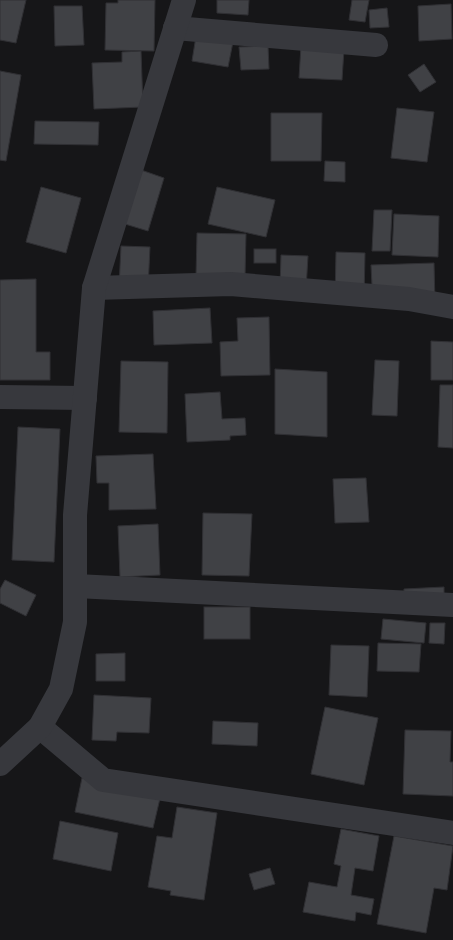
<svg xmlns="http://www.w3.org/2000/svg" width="453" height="940" font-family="Roboto,sans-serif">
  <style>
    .building { fill: #404145; stroke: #303034 }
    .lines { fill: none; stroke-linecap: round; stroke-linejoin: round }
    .street { stroke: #37383d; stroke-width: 24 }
  </style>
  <rect width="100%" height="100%" fill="#161618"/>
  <!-- building -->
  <g class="building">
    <path d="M0 0H26L16 43 0 40Z"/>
    <path d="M118 0H155L154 51 105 50 106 3H118Z"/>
    <path d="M217 0H249L248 15 217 13Z"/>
    <path d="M352 0H369L365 22 349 20Z"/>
    <path d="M451 4 452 39 419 41 418 6Z"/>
    <path d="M54 6H82L84 45 55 46Z"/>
    <path d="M387 8 389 27 370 28 369 10Z"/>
    <path d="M197 30 234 37 228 67 192 61Z"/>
    <path d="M268 46 269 69 241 70 239 47Z"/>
    <path d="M301 46 344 49 342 80 299 78Z"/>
    <path d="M141 51 143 107 94 109 92 63 122 62V52Z"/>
    <path d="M424 64 436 82 420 92 408 75Z"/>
    <path d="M0 71 21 75 6 161 0 160Z"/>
    <path d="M397 108 434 112 427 162 391 158Z"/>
    <path d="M271 113H322L321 161H271Z"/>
    <path d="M35 121 99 122 98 145 34 144Z"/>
    <path d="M325 161 345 162V182L324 181Z"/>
    <path d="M141 170 164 178 148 231 125 224Z"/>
    <path d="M41 187 81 198 66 253 26 242Z"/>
    <path d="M217 187 275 200 266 237 208 224Z"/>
    <path d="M374 210H392L390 251H372Z"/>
    <path d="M394 214 439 216 438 257 392 255Z"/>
    <path d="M197 233 246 234 245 277 196 276Z"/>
    <path d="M121 246 150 247 148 289 119 287Z"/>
    <rect x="254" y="249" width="22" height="14"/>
    <path d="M336 252 365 253 364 301 335 300Z"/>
    <path d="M281 255 308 256 306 289 280 288Z"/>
    <path d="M434 263 435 304 373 306 371 265Z"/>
    <path d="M36 279V352H50V380H0V280Z"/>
    <path d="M210 308 212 343 154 345 153 311Z"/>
    <path d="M269 317 270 375 221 376 220 342 238 341 237 318Z"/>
    <path d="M431 341 453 342V380H431Z"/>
    <path d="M375 360 399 361 397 416 372 415Z"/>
    <path d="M121 361 168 362 167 433 119 432Z"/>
    <path d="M275 369 327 372V437L275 434Z"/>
    <path d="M440 385H453V448L438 447Z"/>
    <path d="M220 392 222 419 245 418 246 435 230 436V440L187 442 185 394Z"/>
    <path d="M18 427 60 429 54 562 12 560Z"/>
    <path d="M153 454 156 509 109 510V483H97L96 456Z"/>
    <path d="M366 478 369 522 335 523 333 479Z"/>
    <path d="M203 513 252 514 249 576 202 575Z"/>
    <path d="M158 524 160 575 120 577 118 526Z"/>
    <path d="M5 580 36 595 26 616 0 603V589Z"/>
    <path d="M444 587V604L404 606V589Z"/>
    <rect x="204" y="607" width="46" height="32"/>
    <path d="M383 619 426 623 424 643 381 639Z"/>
    <path d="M430 623H445L444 644 429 643Z"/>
    <path d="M378 643 421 644 419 672 377 671Z"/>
    <path d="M331 645 369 646 367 697 329 695Z"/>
    <path d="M125 653V681H96V654Z"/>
    <path d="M94 695 151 698 149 733 117 732 116 741 92 740Z"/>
    <path d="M325 707 378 718 364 785 311 774Z"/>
    <path d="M213 721 258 723 257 746 212 744Z"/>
    <path d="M405 730 451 731 450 762H453V796L403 794Z"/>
    <path d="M82 778 161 794 153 828 75 812Z"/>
    <path d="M177 807 217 813 204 900 170 895 171 891 148 887 157 836 172 838Z"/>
    <path d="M60 821 118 833 111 871 53 859Z"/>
    <path d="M341 829 379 836 373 871 355 868 351 895 374 899 371 915 356 912 355 921 303 912 309 882 337 887 341 866 334 864Z"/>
    <path d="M394 836 453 846 447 890 434 888 426 933 377 924Z"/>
    <path d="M270 868 275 884 254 890 249 874Z"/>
  </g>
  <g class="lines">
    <!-- street -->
    <g class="street">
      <path d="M175 28 376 45"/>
      <path d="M94 288 231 284 409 299 453 307"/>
      <path d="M0 397 85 398"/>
      <path d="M76 586 453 605"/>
      <path d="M40 727 103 780 453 833"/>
      <path d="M0 764 40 727 61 689 75 622V515L94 288 184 0"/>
    </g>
  </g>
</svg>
